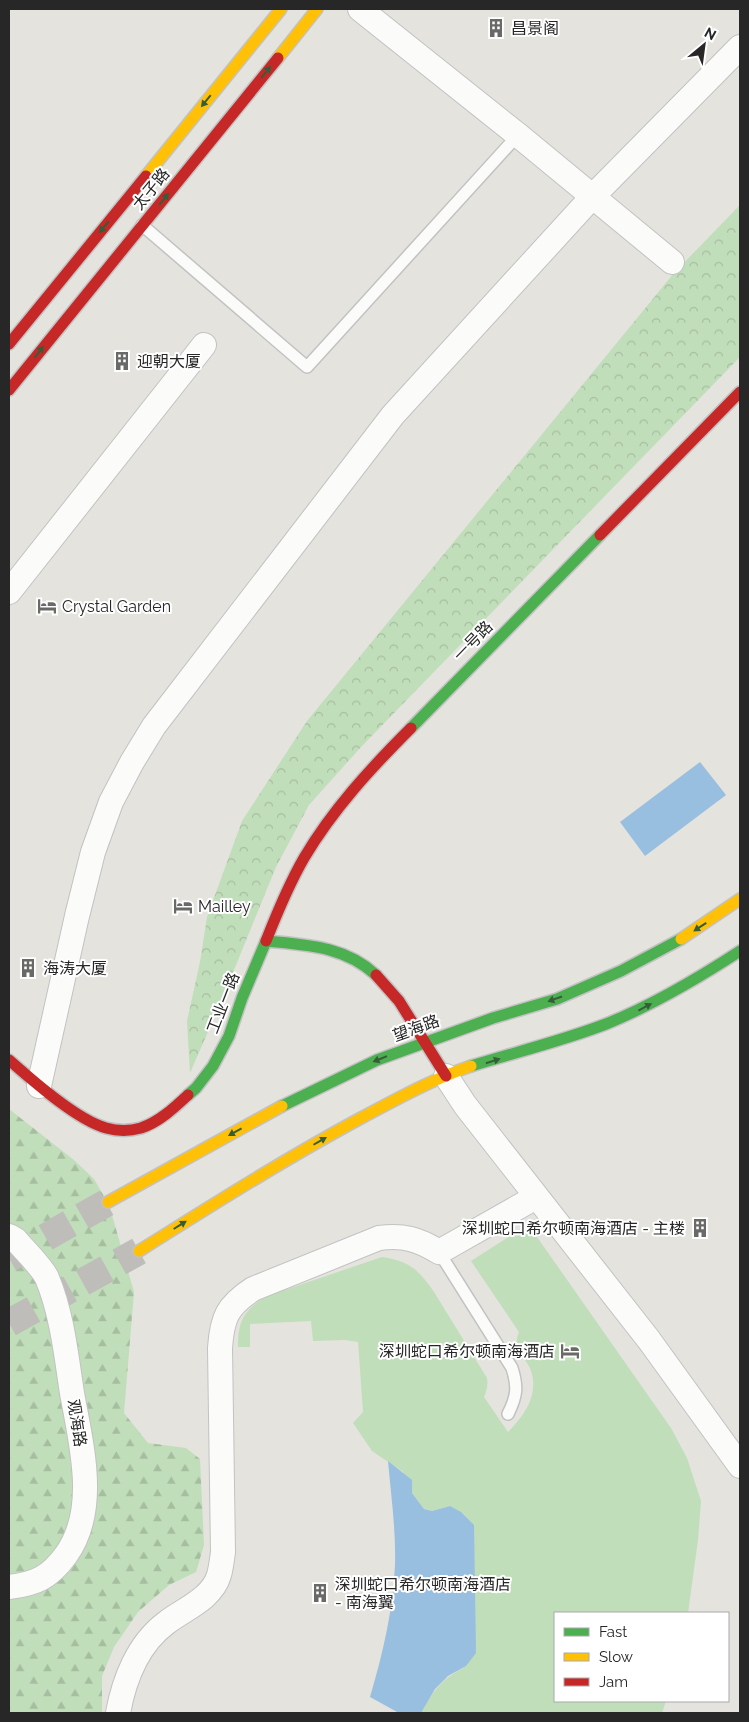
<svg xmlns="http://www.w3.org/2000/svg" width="749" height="1722" font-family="Raleway,'Noto Sans SC',sans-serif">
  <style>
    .grass { fill: #c1deba }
    .forest { fill: url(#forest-firs) }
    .park { fill: url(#park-crowns) }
    .water { fill: #98bfdf }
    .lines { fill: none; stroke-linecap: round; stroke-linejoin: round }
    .primary-tunnel { stroke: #bebdb9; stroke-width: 28; stroke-dasharray: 28 14; stroke-linecap: butt }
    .lane-casing { stroke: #c3c2c3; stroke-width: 14 }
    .street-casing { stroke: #c3c2c3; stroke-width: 26 }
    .fast-casing { stroke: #c3c2c3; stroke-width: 14 }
    .slow-casing { stroke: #c3c2c3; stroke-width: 14 }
    .jam-casing { stroke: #c3c2c3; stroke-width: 14 }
    .lane { stroke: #fbfbfa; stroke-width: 11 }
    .street { stroke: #fbfbfa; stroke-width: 24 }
    .fast { stroke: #4caf50; stroke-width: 11 }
    .slow { stroke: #ffc107; stroke-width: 11 }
    .jam { stroke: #c62828; stroke-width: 11 }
    .oneway { fill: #365d37 }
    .labels { text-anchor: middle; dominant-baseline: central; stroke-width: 4; stroke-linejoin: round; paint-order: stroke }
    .poi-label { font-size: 16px; fill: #272727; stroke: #fff; text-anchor: start }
    .street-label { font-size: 16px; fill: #272727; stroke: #fff }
  </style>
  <defs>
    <pattern id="forest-firs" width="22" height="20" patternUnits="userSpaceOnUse" patternTransform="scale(1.25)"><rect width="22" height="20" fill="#c1deba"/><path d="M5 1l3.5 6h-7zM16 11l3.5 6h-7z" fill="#a6bea0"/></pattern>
    <pattern id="park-crowns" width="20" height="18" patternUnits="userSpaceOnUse" patternTransform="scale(1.25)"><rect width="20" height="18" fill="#c1deba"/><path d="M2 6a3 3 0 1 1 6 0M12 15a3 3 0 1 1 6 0" fill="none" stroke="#a6bea0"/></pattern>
  </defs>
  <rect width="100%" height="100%" fill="#e4e3de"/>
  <!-- grass -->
  <path class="grass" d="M518 1231 537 1237 671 1428 687 1458 701 1501 698 1540 688 1613H555V1701H666L662 1713H421C436 1687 440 1681 466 1666L450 1506 432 1511 424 1509 412 1493 403 1472 372 1451 353 1423 363 1412 358 1342 345 1340 313 1341 311 1321 250 1324V1347H238C238 1320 244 1310 267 1296L382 1257C409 1261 419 1270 434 1292L487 1378C488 1385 487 1390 484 1397L508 1432C525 1415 540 1393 530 1368 526 1360 518 1352 517 1343 516 1340 518 1335 519 1332L471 1261Z"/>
  <!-- forest -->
  <path class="forest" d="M9 1109 74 1160 94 1179 105 1198 112 1215 134 1292 124 1413 148 1443 186 1448 200 1459 204 1545 196 1572 169 1585 138 1612 114 1647 102 1676V1713H9Z"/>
  <!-- park -->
  <path class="park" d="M740 205V357L361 747 309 805 276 867 218 1009 190 1073 187 1021 200 962 207 917 242 821 307 721 674 273Z"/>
  <!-- water -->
  <g class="water">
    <path d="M700 762 726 795 645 856 620 822Z"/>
    <path d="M388 1461 412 1480V1493L424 1509 432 1511 450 1506 461 1512 474 1525 476 1653 466 1666 448 1676 435 1689 421 1713H399L370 1697C383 1653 393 1610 395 1565 396 1530 391 1495 388 1461Z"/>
  </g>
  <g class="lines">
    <!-- primary-tunnel -->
    <g class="primary-tunnel">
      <path d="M9 1258 108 1202"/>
      <path d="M9 1323 139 1251"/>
    </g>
    <!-- lane casing -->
    <g class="lane-casing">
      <g id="lane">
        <path d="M142 225 307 367 518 135"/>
        <path d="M439 1252 512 1368C518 1387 517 1396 508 1414"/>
      </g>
    </g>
    <!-- street casing -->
    <g class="street-casing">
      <g id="street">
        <path d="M360 9 518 135 672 262"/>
        <path d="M9 592 204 345"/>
        <path d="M446 1076 465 1105 649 1340 740 1466"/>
        <path d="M39 1086 77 916 93 852 111 802 132 762 154 726 393 415 593 196 740 47"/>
        <path d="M9 1236 16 1240C24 1250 42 1267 47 1278 62 1314 66 1354 72 1393 81 1444 99 1509 66 1555 50 1577 36 1584 9 1587"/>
        <path d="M118 1713C124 1680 138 1644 166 1623 184 1609 212 1599 219 1575 221 1568 222 1560 223 1552L220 1348C222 1318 227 1306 253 1289L379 1238C404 1235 418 1239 439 1252L536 1197"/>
      </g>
    </g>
    <!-- fast casing -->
    <g class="fast-casing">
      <g id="fast">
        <path d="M411 728 600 535"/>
        <path d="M471 1066C516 1052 562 1041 606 1024 653 1005 697 979 740 951"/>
        <path d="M188 1095 196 1088 213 1066 229 1036 242 998 266 941C306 945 345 946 376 975"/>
        <path d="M282 1106 377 1060 493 1018 557 999 621 971 681 939"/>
      </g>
    </g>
    <!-- slow casing -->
    <g class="slow-casing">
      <g id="slow">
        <path d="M278 58 317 9"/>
        <path d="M146 176 281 9"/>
        <path d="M681 939 740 899"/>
        <path d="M108 1202 282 1106"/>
        <path d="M139 1251C212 1205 285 1159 361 1118 397 1099 433 1079 471 1066"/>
      </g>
    </g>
    <!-- jam casing -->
    <g class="jam-casing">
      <g id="jam">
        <path d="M9 344 146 176"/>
        <path d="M9 390 278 58"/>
        <path d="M600 535 740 392"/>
        <path d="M266 941C277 913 289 884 304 858 333 809 371 768 411 728"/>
        <path d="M376 975 399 1001 446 1076"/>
        <path d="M9 1060C33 1081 77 1120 106 1128 117 1131 130 1131 141 1128 159 1122 174 1108 188 1095"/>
      </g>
    </g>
    <!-- lane -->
    <use href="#lane" class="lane"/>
    <!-- street -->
    <use href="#street" class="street"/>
    <!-- fast -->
    <use href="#fast" class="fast"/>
    <!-- slow -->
    <use href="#slow" class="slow"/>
    <!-- jam -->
    <use href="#jam" class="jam"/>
  </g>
  <!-- one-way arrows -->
  <defs><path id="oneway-solid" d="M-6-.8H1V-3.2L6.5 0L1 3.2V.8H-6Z" transform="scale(1.25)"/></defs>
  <g class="oneway">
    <use href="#oneway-solid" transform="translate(266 72) rotate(-51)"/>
    <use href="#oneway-solid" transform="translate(206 101) rotate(129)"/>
    <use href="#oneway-solid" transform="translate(164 199) rotate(-51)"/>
    <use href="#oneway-solid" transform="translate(104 227) rotate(129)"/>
    <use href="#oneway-solid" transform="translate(39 352) rotate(-51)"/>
    <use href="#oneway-solid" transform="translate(700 927) rotate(147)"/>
    <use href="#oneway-solid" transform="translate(555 999) rotate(161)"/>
    <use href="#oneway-solid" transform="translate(645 1007) rotate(-28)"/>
    <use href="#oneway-solid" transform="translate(380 1059) rotate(158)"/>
    <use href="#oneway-solid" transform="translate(493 1061) rotate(-17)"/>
    <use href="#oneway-solid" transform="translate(235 1132) rotate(151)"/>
    <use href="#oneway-solid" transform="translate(320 1141) rotate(-30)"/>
    <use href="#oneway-solid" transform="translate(180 1225) rotate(-32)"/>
  </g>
  <!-- icons -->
  <defs>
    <g id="building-bare" transform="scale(1.5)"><path d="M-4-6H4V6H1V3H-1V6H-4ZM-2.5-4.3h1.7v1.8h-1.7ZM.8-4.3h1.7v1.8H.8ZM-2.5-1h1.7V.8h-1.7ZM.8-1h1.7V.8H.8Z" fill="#696967" stroke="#fff" stroke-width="2.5" paint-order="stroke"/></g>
    <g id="hotel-bare" transform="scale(1.5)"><path d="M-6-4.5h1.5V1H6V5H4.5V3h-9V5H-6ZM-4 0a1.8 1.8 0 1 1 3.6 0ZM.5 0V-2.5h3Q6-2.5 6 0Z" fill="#696967" stroke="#fff" stroke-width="2.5" paint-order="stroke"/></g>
  </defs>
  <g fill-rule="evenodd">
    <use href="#building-bare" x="496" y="28"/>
    <use href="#building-bare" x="122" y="361"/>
    <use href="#hotel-bare" x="47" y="606"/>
    <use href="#hotel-bare" x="183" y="906"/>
    <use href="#building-bare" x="28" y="968"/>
    <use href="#building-bare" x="700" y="1228"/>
    <use href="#hotel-bare" x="570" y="1351"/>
    <use href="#building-bare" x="320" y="1593"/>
  </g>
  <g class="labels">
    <!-- poi labels -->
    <g class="poi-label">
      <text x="511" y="28">昌景阁</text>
      <text x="137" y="361">迎朝大厦</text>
      <text x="62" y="606">Crystal Garden</text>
      <text x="198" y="906">Mailley</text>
      <text x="43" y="968">海涛大厦</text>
      <text x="685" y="1228" text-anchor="end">深圳蛇口希尔顿南海酒店 - 主楼</text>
      <text x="555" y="1351" text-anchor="end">深圳蛇口希尔顿南海酒店</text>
      <text x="335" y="1584">深圳蛇口希尔顿南海酒店<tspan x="335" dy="18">- 南海翼</tspan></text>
    </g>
    <!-- street labels -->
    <g class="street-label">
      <text transform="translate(151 189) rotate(-51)">太子路</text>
      <text transform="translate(473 641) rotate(-46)">一号路</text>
      <text transform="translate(223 1003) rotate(-69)">工业一路</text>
      <text transform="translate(416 1028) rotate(-20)">望海路</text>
      <text transform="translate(77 1423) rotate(81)">观海路</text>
    </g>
  </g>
  <!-- border -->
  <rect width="749" height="1722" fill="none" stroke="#272727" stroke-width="20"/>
  <!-- legend -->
  <rect x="554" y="1612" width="175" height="90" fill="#ffffff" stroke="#a9a9a9"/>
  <rect x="564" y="1628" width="25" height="8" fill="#4caf50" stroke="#a9a9a9"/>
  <text x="599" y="1637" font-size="15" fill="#272727">Fast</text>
  <rect x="564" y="1653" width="25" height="8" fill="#ffc107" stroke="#a9a9a9"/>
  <text x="599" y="1662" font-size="15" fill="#272727">Slow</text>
  <rect x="564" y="1678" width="25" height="8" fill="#c62828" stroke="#a9a9a9"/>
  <text x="599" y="1687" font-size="15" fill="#272727">Jam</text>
  <!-- north arrow -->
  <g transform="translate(704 45) rotate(29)" stroke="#ffffff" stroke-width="4" paint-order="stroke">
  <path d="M0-4L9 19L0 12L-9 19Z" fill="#272727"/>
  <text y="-8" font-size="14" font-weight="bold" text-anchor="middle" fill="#272727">N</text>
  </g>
</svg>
